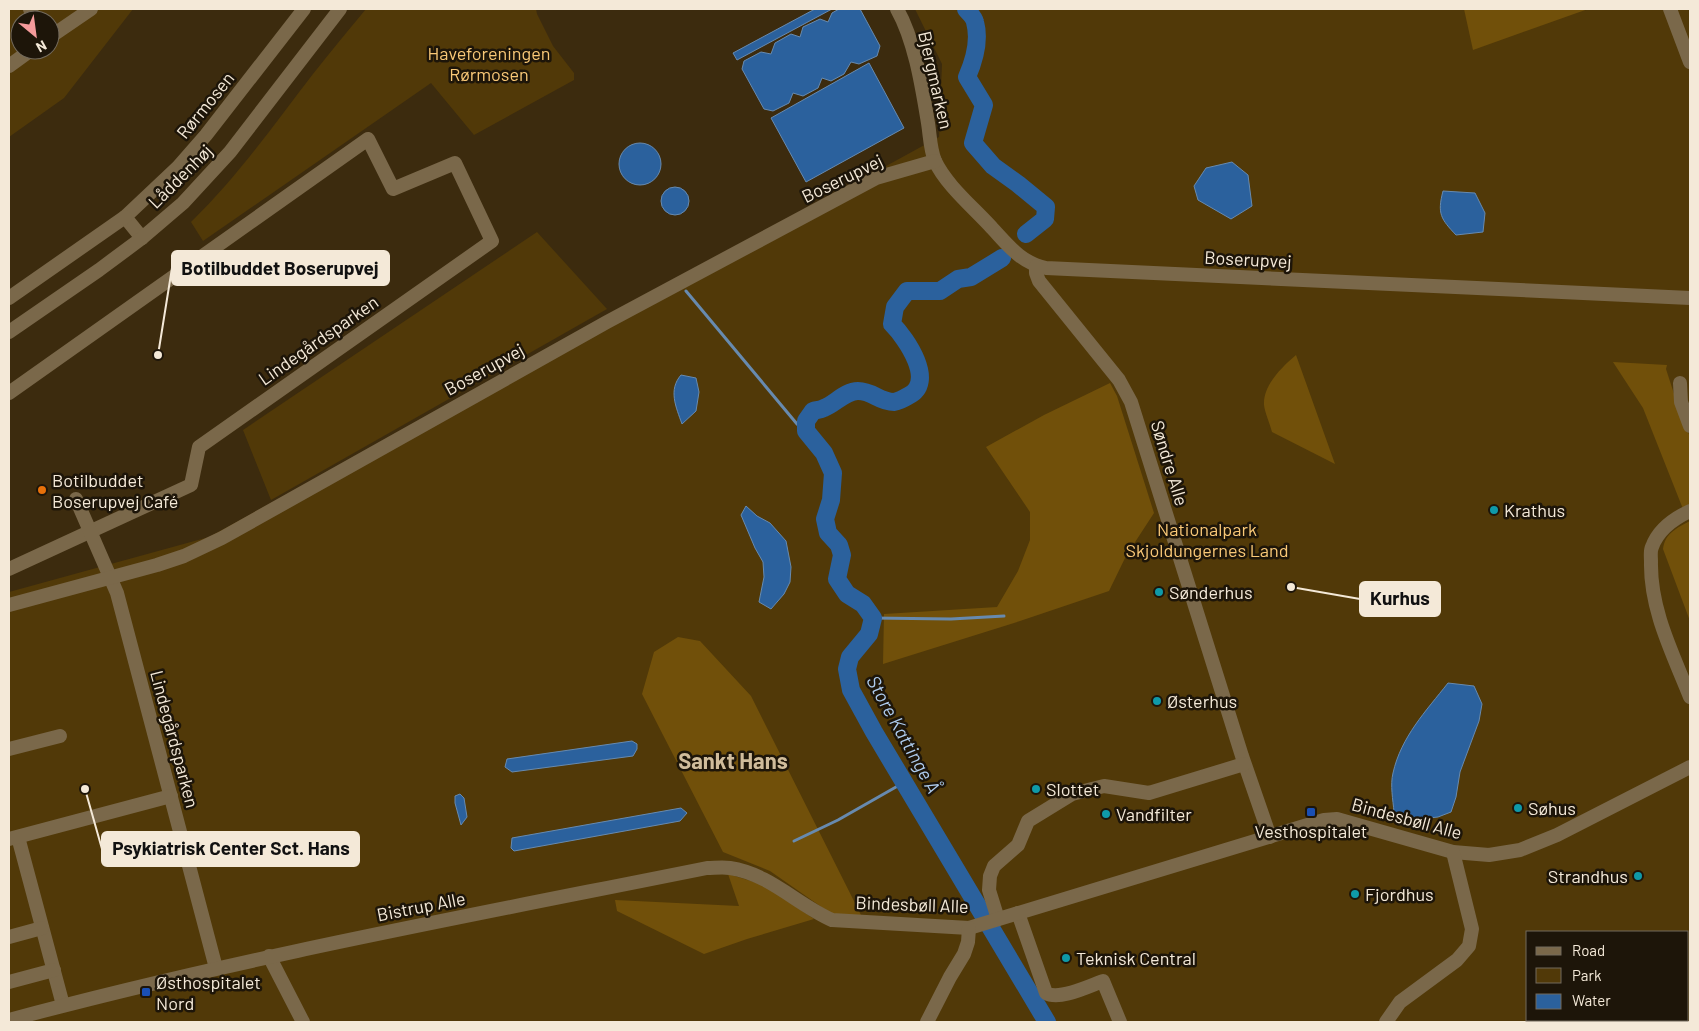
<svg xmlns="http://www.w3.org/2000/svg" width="1699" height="1031" font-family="Barlow,sans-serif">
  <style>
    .green { fill: #513908; fill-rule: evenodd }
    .forest { fill: #71500a }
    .water { fill: #2b619d; stroke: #678aaf }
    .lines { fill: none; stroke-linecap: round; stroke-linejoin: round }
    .stream { stroke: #678aaf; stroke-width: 3 }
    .river { stroke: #2b619d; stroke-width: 18 }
    .minor { stroke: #7a684a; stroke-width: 14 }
    .food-dot { fill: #e8710a; stroke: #1d1509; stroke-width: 2 }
    .culture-dot { fill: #0f9aa8; stroke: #1d1509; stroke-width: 2 }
    .transit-dot { fill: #1a4fb4; stroke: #1d1509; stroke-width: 2 }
    .labels { text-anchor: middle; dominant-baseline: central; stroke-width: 5; stroke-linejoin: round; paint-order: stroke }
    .park-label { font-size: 18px; fill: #f9c877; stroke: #1d1509 }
    .street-label { font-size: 18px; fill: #f4e9d8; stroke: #1d1509 }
    .poi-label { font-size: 18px; fill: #f4e9d8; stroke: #1d1509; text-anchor: start }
    .water-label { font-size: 19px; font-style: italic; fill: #afccee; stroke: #1d1509 }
    .district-label { font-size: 22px; font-weight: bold; fill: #d0bc9b; stroke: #1d1509 }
    .leader { fill: none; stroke: #f4e9d8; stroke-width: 2 }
    .callout-dot { fill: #f4e9d8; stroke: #1d1509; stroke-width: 2 }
    .callout { fill: #f4e9d8; stroke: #f4e9d8; stroke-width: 2 }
    .callout-label { font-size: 19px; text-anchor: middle; font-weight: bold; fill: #111 }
  </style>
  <rect width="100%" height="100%" fill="#3c2b0e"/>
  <!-- green -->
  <g class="green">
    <path d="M9 9H133L64 98 9 137ZM20 20H50V50H20Z"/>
    <path d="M366 9H536L537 14 553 46 574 73V80L474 135 431 83 203 241 191 222C238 176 273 126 313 74 330 52 348 31 366 9Z"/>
    <path d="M915 9H1690V1022H9V592L209 537 939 137 942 64ZM1528 932H1688V1020H1528Z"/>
    <path d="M537 232 607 309 271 500 243 430Z"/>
  </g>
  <!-- forest -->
  <g class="forest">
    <path d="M1464 9H1588L1473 50Z"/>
    <path d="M1296 355 1335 464 1272 432C1270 424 1265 413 1264 405 1263 385 1282 367 1296 355Z"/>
    <path d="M1613 362 1667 365 1666 369 1676 400 1690 437V506L1683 509 1643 408Z"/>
    <path d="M1110 383 1117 396 1154 513 1126 556 1109 591 1020 621 883 664 884 614 997 607 1018 571 1030 540V512L986 447 1044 415Z"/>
    <path d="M1690 521V621L1663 549C1665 533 1677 528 1690 521Z"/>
    <path d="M678 637 700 641 751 696 861 915H833L770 871 723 852 642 694 654 652Z"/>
    <path d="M728 874 764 885 814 919 747 939 704 954 617 911 615 900 739 906Z"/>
  </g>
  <!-- water -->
  <g class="water">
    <path d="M815 9H832L737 60 733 53Z"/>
    <path d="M839 9H860L880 46 877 56 859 64 851 62 844 74 831 81 822 78 818 88 803 96 793 93 789 103 773 111 764 109 742 69 744 61 761 52 771 54 775 43 791 34 800 37 803 27 820 19 828 22 832 13Z"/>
    <path d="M869 63 904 128 806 182 771 118Z"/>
    <circle cx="640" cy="164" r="21"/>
    <path d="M1232 162 1248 175 1252 206 1231 219 1198 200 1194 186 1206 168Z"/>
    <circle cx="675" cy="201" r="14"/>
    <path d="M1443 191 1475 193 1485 213 1483 232 1456 235C1441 219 1437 214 1443 191Z"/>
    <path d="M681 375 696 378 699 392 696 411 682 424C676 407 668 390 681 375Z"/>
    <path d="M746 506 757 516 770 523 786 541 791 567 790 582 784 594 771 609 759 602 764 577 763 562 755 548 741 515Z"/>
    <path d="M1448 683 1474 686 1482 704 1479 721 1460 772 1456 797 1451 812 1438 817 1412 820 1394 812C1393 800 1390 785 1393 773 1401 737 1426 711 1448 683Z"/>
    <path d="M632 741 637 744V749L633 756 512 772 505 767 507 759Z"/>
    <path d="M460 794 464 798 467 817 461 825 455 803V796Z"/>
    <path d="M681 808 687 813 680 821 514 851 511 848 512 838Z"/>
  </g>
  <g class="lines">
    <!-- stream -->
    <g class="stream">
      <path d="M686 291 797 424 806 431"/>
      <path d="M873 618 951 619 1004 616"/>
      <path d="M794 841 838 820 903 783"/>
    </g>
    <!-- river -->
    <g class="river">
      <path d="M966 9C969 13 974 17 975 22 980 40 974 61 967 77L984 105 973 143 993 166 1018 184 1046 207 1045 219 1026 234"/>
      <path d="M1002 258 971 277 958 279 940 291H907L895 307 892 324C906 338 937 383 908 396 903 399 899 401 894 402 879 402 873 391 858 391 845 391 835 404 824 408 820 410 816 410 813 411L806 421V431L824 453 833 473 831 500 825 519 828 533 839 545 842 555 837 579 847 594 863 604 873 618 869 634 850 657 847 669 851 690 874 732 1047 1022"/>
    </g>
    <!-- minor -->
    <g class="minor">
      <path d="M30 9 35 20"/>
      <path d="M897 9C915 41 922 87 928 123 930 135 930 149 935 161 946 185 974 208 992 228 1008 245 1021 263 1046 268L1690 298"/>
      <path d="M1670 9 1690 62"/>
      <path d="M50 37 91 9"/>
      <path d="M9 66 31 50"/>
      <path d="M142 238 125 217 178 167 206 135 304 9"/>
      <path d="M1036 266V273L1039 281 1119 380 1131 402 1242 756 1270 837"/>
      <path d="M9 298 125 217"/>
      <path d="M9 332 99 270 142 238 183 203 230 152 340 9"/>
      <path d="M1680 383 1681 402 1690 426"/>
      <path d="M9 393 368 139 393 189 455 163 492 241 199 447 191 485 9 569"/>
      <path d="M76 499 117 593 216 968"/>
      <path d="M1690 511C1675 518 1658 530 1652 547 1650 551 1651 557 1651 562 1650 610 1673 654 1690 697"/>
      <path d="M9 605 157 565 184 556 222 538 607 322 876 178 935 161"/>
      <path d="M9 749 60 736"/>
      <path d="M18 837 63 1005"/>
      <path d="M9 839 171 796"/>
      <path d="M1018 913 1046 993C1059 1001 1089 986 1103 981L1120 1022"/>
      <path d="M998 919 989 890 990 876 994 866 1018 845 1028 821 1072 794 1104 786 1149 793 1244 764"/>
      <path d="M9 937 42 928"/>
      <path d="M269 956 303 1022"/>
      <path d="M9 982 54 970"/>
      <path d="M9 1020C239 958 473 915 707 868 714 868 723 867 730 868 770 874 796 904 832 920L969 928 1324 820 1337 819 1453 852 1489 855 1520 850 1557 835 1690 767"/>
      <path d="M927 1022 950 977 964 954 968 942 969 928"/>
      <path d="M1386 1022 1400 1002 1457 960 1469 946 1472 929 1453 852"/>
    </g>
  </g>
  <!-- markers -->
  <circle class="food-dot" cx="42" cy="490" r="5"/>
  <g class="culture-dot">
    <circle cx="1494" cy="510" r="5"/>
    <circle cx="1159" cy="592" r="5"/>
    <circle cx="1157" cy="701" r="5"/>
    <circle cx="1036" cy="789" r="5"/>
    <circle cx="1518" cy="808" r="5"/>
    <circle cx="1106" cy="814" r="5"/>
    <circle cx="1638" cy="876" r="5"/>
    <circle cx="1355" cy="894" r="5"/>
    <circle cx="1066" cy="958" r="5"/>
  </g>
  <g class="transit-dot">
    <rect x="1306" y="807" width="10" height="10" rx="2.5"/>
    <rect x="141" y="987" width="10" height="10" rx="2.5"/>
  </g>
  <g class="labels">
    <!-- park labels -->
    <g class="park-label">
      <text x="489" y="53">Haveforeningen<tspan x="489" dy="21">Rørmosen</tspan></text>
      <text x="1207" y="529">Nationalpark<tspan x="1207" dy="21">Skjoldungernes Land</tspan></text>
    </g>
    <!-- street labels -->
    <g class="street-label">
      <text transform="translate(936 80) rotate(77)">Bjergmarken</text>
      <text transform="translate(205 105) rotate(-51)">Rørmosen</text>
      <text transform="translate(180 176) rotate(-45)">Låddenhøj</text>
      <text transform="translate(842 178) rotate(-26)">Boserupvej</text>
      <text transform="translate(1248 259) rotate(3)">Boserupvej</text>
      <text transform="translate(318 340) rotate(-35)">Lindegårdsparken</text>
      <text transform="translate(484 369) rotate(-29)">Boserupvej</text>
      <text transform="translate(1170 463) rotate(73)">Søndre Alle</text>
      <text transform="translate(175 739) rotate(75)">Lindegårdsparken</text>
      <text transform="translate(1407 818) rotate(15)">Bindesbøll Alle</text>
      <text transform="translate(912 904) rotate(2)">Bindesbøll Alle</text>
      <text transform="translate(421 906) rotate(-11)">Bistrup Alle</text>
    </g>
    <!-- poi labels -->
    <g class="poi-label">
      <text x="52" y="480">Botilbuddet<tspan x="52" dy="21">Boserupvej Café</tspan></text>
      <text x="1504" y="510">Krathus</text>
      <text x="1169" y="592">Sønderhus</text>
      <text x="1167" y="701">Østerhus</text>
      <text x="1046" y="789">Slottet</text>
      <text x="1528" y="808">Søhus</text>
      <text x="1116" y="814">Vandfilter</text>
      <text x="1311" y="831" text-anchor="middle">Vesthospitalet</text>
      <text x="1628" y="876" text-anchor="end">Strandhus</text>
      <text x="1365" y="894">Fjordhus</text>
      <text x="1076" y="958">Teknisk Central</text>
      <text x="156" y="982">Østhospitalet<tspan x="156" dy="21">Nord</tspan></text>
    </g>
    <!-- water labels -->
    <g class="water-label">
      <text transform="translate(904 734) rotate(61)">Store Kattinge Å</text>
    </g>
    <!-- district labels -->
    <g class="district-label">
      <text x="733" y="760">Sankt Hans</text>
    </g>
  </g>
  <!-- callouts -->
  <path class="leader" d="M158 355L172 268M1291 587L1360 599M85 789L102 849"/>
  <g class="callout-dot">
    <circle cx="158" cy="355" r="5"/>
    <circle cx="1291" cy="587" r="5"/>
    <circle cx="85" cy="789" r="5"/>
  </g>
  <g class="callout">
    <rect x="172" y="251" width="217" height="34" rx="5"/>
    <rect x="1360" y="582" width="80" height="34" rx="5"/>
    <rect x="102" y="832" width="257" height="34" rx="5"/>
  </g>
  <g class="callout-label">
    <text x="280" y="275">Botilbuddet Boserupvej</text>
    <text x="1400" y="605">Kurhus</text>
    <text x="231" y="855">Psykiatrisk Center Sct. Hans</text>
  </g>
  <!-- border -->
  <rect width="1699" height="1031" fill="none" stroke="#f4e9d8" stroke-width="20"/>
  <!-- legend -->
  <rect x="1526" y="931" width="162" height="90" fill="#1d1509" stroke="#736a5c"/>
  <rect x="1536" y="947" width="25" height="8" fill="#7a684a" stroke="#736a5c"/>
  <text x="1572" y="956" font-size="15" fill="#f4e9d8">Road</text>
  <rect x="1536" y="968" width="25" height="15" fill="#513908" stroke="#736a5c"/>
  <text x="1572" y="981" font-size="15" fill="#f4e9d8">Park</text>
  <rect x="1536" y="994" width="25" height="15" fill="#2b619d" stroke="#736a5c"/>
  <text x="1572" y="1006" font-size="15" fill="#f4e9d8">Water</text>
  <!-- north arrow -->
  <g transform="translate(35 35) rotate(151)"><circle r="24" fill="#1d1509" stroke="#736a5c"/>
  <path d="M0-4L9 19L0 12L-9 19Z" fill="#f59b9b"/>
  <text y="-8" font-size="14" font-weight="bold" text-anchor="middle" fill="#f4e9d8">N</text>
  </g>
</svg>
